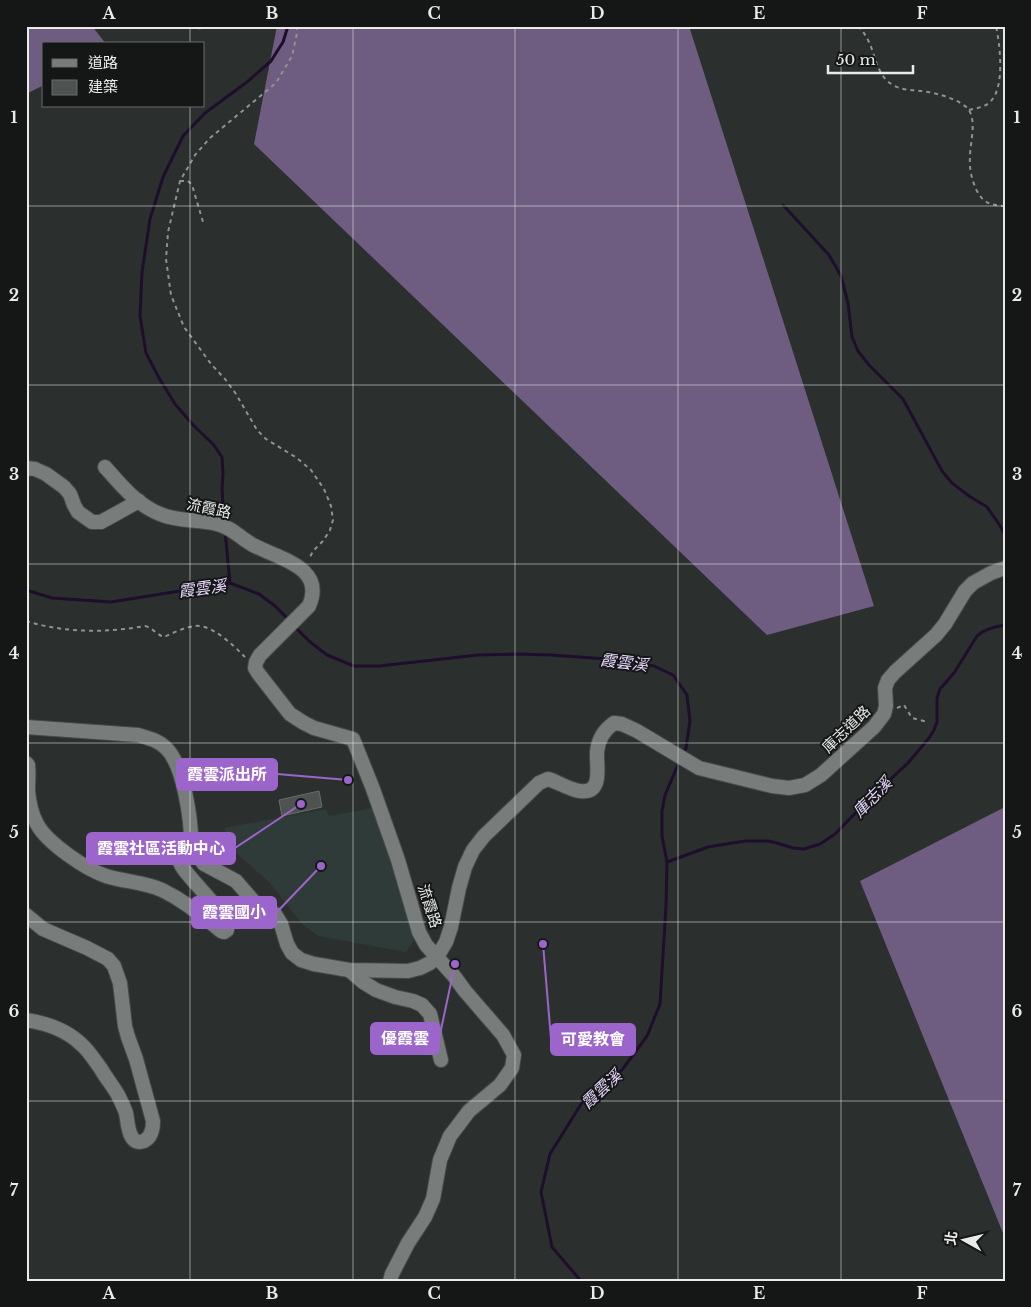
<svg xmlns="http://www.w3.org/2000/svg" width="1031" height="1307" font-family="'Libre Baskerville','Noto Sans TC',serif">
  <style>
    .built { fill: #2f3b38 }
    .forest { fill: #6e5d81 }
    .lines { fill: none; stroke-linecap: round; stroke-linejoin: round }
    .stream { stroke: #1e0e2c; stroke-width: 3 }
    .building { fill: #4e5352; stroke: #666c6a }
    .minor-casing { stroke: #474b4a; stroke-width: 16 }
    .path { stroke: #8e9291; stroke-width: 2; stroke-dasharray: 4 4; stroke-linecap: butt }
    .minor { stroke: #787d7c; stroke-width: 14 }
    .grid { fill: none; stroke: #e8ebea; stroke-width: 1; stroke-opacity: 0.55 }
    .labels { text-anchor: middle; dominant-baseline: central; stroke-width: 4; stroke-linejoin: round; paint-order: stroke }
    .street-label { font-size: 15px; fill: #e8ebea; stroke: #151717 }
    .water-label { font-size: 16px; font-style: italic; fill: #e9d8fe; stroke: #151717 }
    .leader { fill: none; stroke: #9c65cc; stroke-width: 2 }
    .callout-dot { fill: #9c65cc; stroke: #151717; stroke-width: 2 }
    .callout { fill: #9c65cc; stroke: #9c65cc; stroke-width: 2 }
    .callout-label { font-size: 16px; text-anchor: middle; font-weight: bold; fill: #fff }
    .neatline { fill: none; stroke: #e8ebea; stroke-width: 2 }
    .grid-label { font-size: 16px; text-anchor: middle; font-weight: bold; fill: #e8ebea }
  </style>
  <rect width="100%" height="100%" fill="#2b302f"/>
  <!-- built -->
  <path class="built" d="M373 808 416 938 406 952 318 936 303 925 269 882 232 849 224 828 326 809 329 816Z"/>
  <!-- forest -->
  <g class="forest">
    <path d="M26 26H92L106 44H44V85L26 94Z"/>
    <path d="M277 26H689L874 606 767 635 254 144Z"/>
    <path d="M1005 807V1238L860 881Z"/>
  </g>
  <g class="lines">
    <!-- stream -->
    <g class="stream">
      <path d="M783 205 829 255 841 276 848 303 852 337 858 351 869 365 903 399 942 471 952 483 969 496 987 507 999 524 1005 535"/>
      <path d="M224 522 222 489 223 473 222 457 213 444 194 426 175 404 159 378 146 353 140 316 142 272 150 219 163 177 183 136 205 113 247 82 271 61 283 42 288 26"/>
      <path d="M225 531 230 583"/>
      <path d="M26 590 52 598 111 602 230 583 259 594 275 606 289 620"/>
      <path d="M295 627 309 641 327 655 354 666H379L478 655 516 654 551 655 621 660 654 666 673 675 687 695 690 721 686 748 683 754"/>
      <path d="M667 862 708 847 745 841H768L777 843 793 848 804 849 820 844 835 834 867 801 908 763 929 738 934 730 937 722V698L940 689 954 673 977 636C985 629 994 627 1005 625"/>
      <path d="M581 1281 552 1247 541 1192 550 1154 583 1101 622 1070 647 1036 660 1004 666 906 667 862 662 836V811L665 795 680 760"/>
    </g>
  </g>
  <!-- building -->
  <path class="building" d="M319 791 322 807 282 816 279 800Z"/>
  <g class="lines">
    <!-- minor casing -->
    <g class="minor-casing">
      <g id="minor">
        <path d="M105 467C121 485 137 505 160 514 178 522 198 519 217 524 233 528 240 538 253 545 279 559 326 567 309 606L260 655 256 662 255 668 258 673 290 714 304 723 314 728 353 739 373 789 398 860 419 932 426 945 454 976 465 991 503 1035 514 1055 512 1068 500 1085 469 1111 450 1136 440 1160 433 1199 425 1217 408 1243 392 1274 390 1281"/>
        <path d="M26 468 35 469 46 474 64 487 70 494 74 505 78 512 92 522H101L139 501"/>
        <path d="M26 727 138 735C148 738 158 740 166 748 184 765 192 823 191 848"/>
        <path d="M26 763 28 765C29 774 28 782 28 791 29 802 32 815 37 824 47 843 87 870 106 876 125 882 144 882 162 890 166 892 171 895 175 897 191 907 206 918 221 931L224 932 227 930C228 914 193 883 183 868 180 864 178 858 177 853L181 848H191L204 864 236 881 255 903 261 908 268 910 275 914 281 924 287 944 292 953 301 960 314 964 349 970 408 971 420 968 430 963 437 957 446 942 451 927 459 888 465 867 473 850 484 836 539 783 548 779C558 782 570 790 580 791 604 794 596 766 597 752 598 740 604 730 614 723L622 724 637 731 699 768 772 786 789 788 805 785 821 775 874 727 884 714 886 706 885 688 888 680 895 672 936 635 945 624 965 591 973 583 991 573 1005 568"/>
        <path d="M26 915 43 929 87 948 108 959 114 966 120 983 125 1026 128 1037 136 1059 153 1121C153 1129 152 1137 144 1141 128 1147 128 1122 126 1113 124 1107 121 1101 118 1095 113 1086 106 1078 101 1069 95 1061 89 1051 82 1045 67 1030 47 1023 26 1020"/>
        <path d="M349 970 363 982 376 990 395 997 413 1001 422 1005 430 1014 441 1060"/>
      </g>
    </g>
    <!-- path -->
    <g class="path">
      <path d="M189 26C199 30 206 28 216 26"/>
      <path d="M297 26V33L292 56 276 83 210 138 195 155 180 181 168 232 166 259 171 295 184 327 211 364 225 379 236 394 257 430 266 439 297 458 311 470 324 489 331 506 333 520 330 530 323 541 313 551 309 559"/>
      <path d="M858 26C863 31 866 36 869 42 876 57 877 76 893 85 901 90 912 90 922 91 935 93 947 96 959 102 963 105 968 107 970 112 976 124 970 144 970 157 969 169 972 181 977 191 984 204 991 205 1005 206"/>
      <path d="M969 110C977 108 986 107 991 101 1005 86 1000 45 996 26"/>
      <path d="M180 181H188L192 185 203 222"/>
      <path d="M26 621C65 633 105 633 145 626 153 628 157 635 164 637 173 633 185 627 195 626 212 624 234 646 245 657"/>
      <path d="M897 708 904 705 912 718 928 722"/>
    </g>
    <!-- minor -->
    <use href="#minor" class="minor"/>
  </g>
  <!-- grid -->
  <path class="grid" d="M190 26V44M353 26V1281M515 26V1281M678 26V1281M841 26V1281M190 106V1281M26 206H1005M26 385H1005M26 564H1005M26 743H1005M26 922H1005M26 1101H1005"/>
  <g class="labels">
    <!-- street labels -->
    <g class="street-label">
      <text transform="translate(209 508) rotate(12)">流霞路</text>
      <text transform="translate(846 729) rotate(-44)">庫志道路</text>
      <text transform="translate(430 906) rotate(72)">流霞路</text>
    </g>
    <!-- water labels -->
    <g class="water-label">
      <text transform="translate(202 588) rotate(-7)">霞雲溪</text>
      <text transform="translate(624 662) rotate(7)">霞雲溪</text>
      <text transform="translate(872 797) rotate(-46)">庫志溪</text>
      <text transform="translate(601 1089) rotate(-43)">霞雲溪</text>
    </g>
  </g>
  <!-- callouts -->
  <path class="leader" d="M348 780L277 774M301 804L235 848M321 866L276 913M455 964L439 1039M543 944L551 1039"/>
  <g class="callout-dot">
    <circle cx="348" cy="780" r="5"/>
    <circle cx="301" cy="804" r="5"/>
    <circle cx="321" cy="866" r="5"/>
    <circle cx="455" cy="964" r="5"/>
    <circle cx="543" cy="944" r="5"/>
  </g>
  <g class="callout">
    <rect x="177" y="759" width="100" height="31" rx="5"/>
    <rect x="87" y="833" width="148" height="31" rx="5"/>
    <rect x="192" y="897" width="84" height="31" rx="5"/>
    <rect x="371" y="1023" width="68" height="31" rx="5"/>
    <rect x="551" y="1024" width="84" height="31" rx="5"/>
  </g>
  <g class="callout-label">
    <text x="227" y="780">霞雲派出所</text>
    <text x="161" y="854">霞雲社區活動中心</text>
    <text x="234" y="918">霞雲國小</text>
    <text x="405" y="1044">優霞雲</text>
    <text x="593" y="1045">可愛教會</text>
  </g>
  <!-- border -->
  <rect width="1031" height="1307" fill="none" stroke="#151717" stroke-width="55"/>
  <!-- legend -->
  <rect x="42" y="42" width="162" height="65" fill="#151717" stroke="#696c6b"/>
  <rect x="52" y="59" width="25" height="8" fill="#787d7c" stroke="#696c6b"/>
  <text x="88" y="68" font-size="15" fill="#e8ebea">道路</text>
  <rect x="52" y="80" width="25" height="15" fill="#4e5352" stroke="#696c6b"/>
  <text x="88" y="92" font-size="15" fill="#e8ebea">建築</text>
  <!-- north arrow -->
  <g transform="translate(964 1240) rotate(278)" stroke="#151717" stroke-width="4" paint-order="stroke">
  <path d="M0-4L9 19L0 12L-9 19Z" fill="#e8ebea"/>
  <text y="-8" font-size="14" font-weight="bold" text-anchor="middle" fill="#e8ebea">北</text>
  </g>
  <!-- scale -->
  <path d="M828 65v8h85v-8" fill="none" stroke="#e8ebea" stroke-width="2.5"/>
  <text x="836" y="65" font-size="15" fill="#e8ebea" stroke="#151717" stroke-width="4" paint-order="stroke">50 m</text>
  <rect x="28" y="28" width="976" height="1252" class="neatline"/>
  <g class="grid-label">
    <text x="109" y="19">A</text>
    <text x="272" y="19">B</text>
    <text x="434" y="19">C</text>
    <text x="597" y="19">D</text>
    <text x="759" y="19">E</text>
    <text x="922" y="19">F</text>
    <text x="14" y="123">1</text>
    <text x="1017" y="123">1</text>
    <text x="14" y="301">2</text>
    <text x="1017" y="301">2</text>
    <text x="14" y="480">3</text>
    <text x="1017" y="480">3</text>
    <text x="14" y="659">4</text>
    <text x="1017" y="659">4</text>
    <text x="14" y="838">5</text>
    <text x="1017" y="838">5</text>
    <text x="14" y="1017">6</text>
    <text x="1017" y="1017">6</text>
    <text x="14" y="1196">7</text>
    <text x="1017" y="1196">7</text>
    <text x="109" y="1299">A</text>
    <text x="272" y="1299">B</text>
    <text x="434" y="1299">C</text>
    <text x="597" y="1299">D</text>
    <text x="759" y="1299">E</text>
    <text x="922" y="1299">F</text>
  </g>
</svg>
